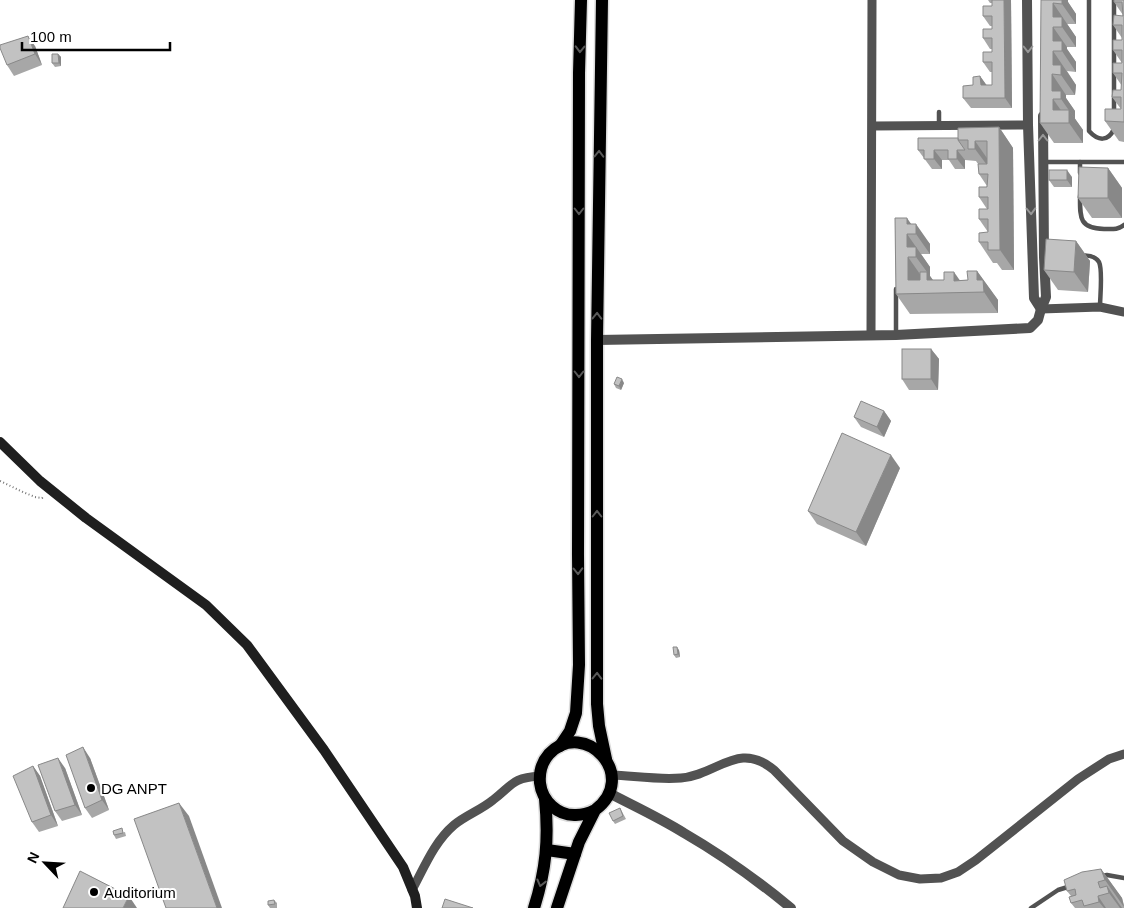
<svg xmlns="http://www.w3.org/2000/svg" width="1124" height="908" font-family="Helvetica,sans-serif">
  <style>
    .lines { fill: none; stroke-linecap: round; stroke-linejoin: round }
    .primary-casing { stroke: #dbdbdb; stroke-width: 15 }
    .path { stroke: #747474; stroke-width: 2; stroke-dasharray: 1 2.5; stroke-linecap: butt }
    .service { stroke: #525252; stroke-width: 4.5 }
    .minor { stroke: #525252; stroke-width: 9 }
    .tertiary { stroke: #525252; stroke-width: 10 }
    .secondary { stroke: #1f1f1f; stroke-width: 10 }
    .primary { stroke: #000; stroke-width: 12 }
    .wall { fill: #a7a7a7 }
    .shaded-wall { fill: #888 }
    .building { fill: #c2c2c2; stroke: #888 }
    .oneway { stroke: #595959 }
    .oneway2 { stroke: #979797 }
    .poi-dot { fill: #000; stroke: #fff; stroke-width: 2 }
    .labels { text-anchor: middle; dominant-baseline: central; stroke-width: 4; stroke-linejoin: round; paint-order: stroke }
    .poi-label { font-size: 15px; fill: #000; stroke: #fff; text-anchor: start }
  </style>
  <rect width="100%" height="100%" fill="#fff"/>
  <g class="lines">
    <!-- primary casing -->
    <g class="primary-casing">
      <g id="primary">
        <path d="M602 0 597 340V704L599 726 606 759"/>
        <path d="M560 746 570 731 576 713 579 665 578 555 579 73 581 0"/>
        <path d="M547 850 575 854"/>
        <path d="M534 908C546 870 549 839 545 799"/>
        <path d="M557 908 579 842 595 810C640 777 585 717 549 754 542 762 539 772 540 783 542 801 558 816 576 815 583 815 589 813 595 810"/>
      </g>
    </g>
    <!-- path -->
    <path class="path" d="M0 481 23 492 35 497 42 498 43 497"/>
    <!-- service -->
    <g class="service">
      <path d="M1089 0V131C1098 141 1108 142 1114 129"/>
      <path d="M1114 0V114"/>
      <path d="M939 126V112"/>
      <path d="M1044 162H1124"/>
      <path d="M1080 162V173"/>
      <path d="M1080 196C1080 218 1079 228 1104 229 1112 229 1118 230 1124 225"/>
      <path d="M1080 256C1087 255 1095 256 1099 262 1103 270 1100 297 1100 307"/>
      <path d="M896 334V289"/>
      <path d="M1102 876 1107 875 1124 878"/>
      <path d="M1031 908 1058 890 1071 886"/>
    </g>
    <!-- minor -->
    <g class="minor">
      <path d="M873 126 1028 125"/>
      <path d="M1041 309 1100 307 1124 312"/>
      <path d="M871 335 872 0"/>
      <path d="M612 775C634 776 659 780 681 778 718 775 738 740 774 770L843 841 873 862 899 875 920 879 941 878 958 872 976 860 1078 779 1109 759 1124 754"/>
      <path d="M412 890C424 868 434 842 454 825 466 815 481 810 493 800 513 785 511 778 540 776"/>
    </g>
    <!-- tertiary -->
    <g class="tertiary">
      <path d="M1027 0 1028 125 1034 298 1041 309"/>
      <path d="M597 340 896 335 1030 328 1038 320 1041 309 1046 297 1044 257 1043 116"/>
      <path d="M609 793C634 806 660 818 684 833 722 855 757 880 791 908"/>
    </g>
    <!-- secondary -->
    <path class="secondary" d="M0 442 40 481 86 518 206 605 247 645 324 750 403 867 415 896 417 908"/>
    <!-- primary -->
    <use href="#primary" class="primary"/>
  </g>
  <!-- wall -->
  <g class="wall">
    <path d="M988 0H1011L1012 108H971L963 98 980 76 986 85H992V72H990L983 62 992 52V49H990L983 38 992 29V26H990L983 16 992 6V3H990Z"/>
    <path d="M1041 0 1068 2 1076 14V24H1067L1076 37V47H1067V49L1076 62V72L1067 71 1076 85 1075 95H1066V98L1075 111V119L1083 130V143H1054L1040 123Z"/>
    <path d="M1124 0V142L1119 141 1105 121 1121 109 1112 97 1121 90 1122 86 1113 73 1122 63 1113 50 1122 40V38L1113 25 1123 15 1114 2Z"/>
    <path d="M35 46 42 65 14 76 7 65Z"/>
    <path d="M58 54 61 57V66L55 67 52 63Z"/>
    <path d="M999 127 1013 148 1014 270H1002L997 263H993L979 242 988 232 979 219 987 209 979 197 987 186 979 174 978 164 976 161 965 160V169H955L949 160H942V169H932L918 150 958 138Z"/>
    <path d="M1108 168 1122 188V218H1092L1078 198Z"/>
    <path d="M1072 177V187H1054L1049 180Z"/>
    <path d="M895 218 911 224 930 244V254H921L930 267V276L933 280H968L977 271 998 300V313L910 314 896 294Z"/>
    <path d="M1076 241 1090 261 1088 292 1058 290 1044 270Z"/>
    <path d="M931 349 939 359 938 390H909L902 379Z"/>
    <path d="M624 383 621 390 616 388 614 384Z"/>
    <path d="M884 411 891 421 884 437 861 427 854 417Z"/>
    <path d="M900 468 866 546 817 524 808 511Z"/>
    <path d="M679 650 680 657 676 658 674 655Z"/>
    <path d="M90 758 109 810 92 818 85 808Z"/>
    <path d="M33 766 40 776 58 826 39 832 32 822Z"/>
    <path d="M65 768 82 815 62 821 55 811Z"/>
    <path d="M620 808 626 819 615 824 613 821Z"/>
    <path d="M125 832 126 836 116 839 114 835Z"/>
    <path d="M1101 869 1122 898 1124 905V908H1075L1071 903V896L1067 891Z"/>
    <path d="M274 900 277 903V908H270L268 905Z"/>
  </g>
  <!-- shaded-wall -->
  <g class="shaded-wall">
    <path d="M1004 0H1011L1012 108 1005 98Z"/>
    <path d="M1058 0H1068V2L1076 14V24L1062 4Z"/>
    <path d="M1053 3 1076 37V47L1062 27 1053 17Z"/>
    <path d="M1053 27 1067 47V49L1076 62V72L1062 51 1053 41Z"/>
    <path d="M28 36 35 46 42 65 35 54Z"/>
    <path d="M1053 51 1076 85 1075 95 1061 75 1053 65Z"/>
    <path d="M58 54 61 57V66L59 63Z"/>
    <path d="M1052 74 1066 95V98L1075 111V119L1061 99 1052 91Z"/>
    <path d="M980 76 988 87 981 85Z"/>
    <path d="M1053 99 1067 119 1053 110Z"/>
    <path d="M1069 110 1083 130V143L1069 123Z"/>
    <path d="M999 127 1013 148 1014 270 1000 250Z"/>
    <path d="M975 141 989 161 990 169 975 149Z"/>
    <path d="M934 150 942 160V169L934 159Z"/>
    <path d="M957 150 965 160V169L957 159Z"/>
    <path d="M1108 168 1122 188V218L1108 198Z"/>
    <path d="M1067 170 1072 177V187L1067 180Z"/>
    <path d="M907 218 916 231V224L930 244V254L916 234 907 224Z"/>
    <path d="M907 234 930 267V276L941 292 927 280V272L916 257 907 247Z"/>
    <path d="M1076 241 1090 261 1088 292 1074 272Z"/>
    <path d="M908 257 922 277V293L908 280Z"/>
    <path d="M977 271 998 300V313L984 292 977 280Z"/>
    <path d="M954 272 968 292 954 281Z"/>
    <path d="M931 349 939 359 938 390 931 379Z"/>
    <path d="M622 379 624 383 621 390 619 386Z"/>
    <path d="M884 411 891 421 884 437 877 427Z"/>
    <path d="M891 455 900 468 866 546 856 532Z"/>
    <path d="M677 647 679 650 680 657 678 654Z"/>
    <path d="M83 747 90 758 109 810 102 800Z"/>
    <path d="M58 758 65 768 82 815 75 805Z"/>
    <path d="M33 766 40 776 58 826 51 815Z"/>
    <path d="M179 803 189 816 222 908H217Z"/>
    <path d="M1101 869 1122 898 1124 907 1105 880Z"/>
    <path d="M1107 886 1122 908H1120L1109 893Z"/>
    <path d="M129 896 137 908H123Z"/>
    <path d="M1098 896 1106 908H1104L1099 902Z"/>
  </g>
  <!-- building -->
  <g class="building">
    <path d="M992 0H1004L1005 98H963V86L973 85V77L980 76 981 85H992V62H983V52H992V38H983V29H992V16H983V6H992Z"/>
    <path d="M1041 0H1062V4L1053 3V17H1062V27H1053V41H1062V51H1053V65H1061V75L1052 74V91H1061V99H1053V110H1069V123H1040Z"/>
    <path d="M1114 0H1124V122L1105 121V109H1121V97H1112L1113 90H1121L1122 73H1113V63H1122V50H1113V40H1122V25H1113L1114 15 1123 16 1122 2H1114Z"/>
    <path d="M28 36 35 54 7 65 0 48V45Z"/>
    <path d="M52 54H58L59 63H52Z"/>
    <path d="M999 127 1000 250H988V242H979V233L988 232V219H979V209H988V197H979V187H987L988 174H979L978 164H987V141H975V149H968V140H958V128Z"/>
    <path d="M918 138H958V140L965 150H957V159H948V150H934V159H924V150H918Z"/>
    <path d="M1079 167 1108 168V198H1078Z"/>
    <rect x="1049" y="170" width="18" height="10"/>
    <path d="M895 218H907V224H916V234H907V247H916V257H908V280H920V272H927V280H944V272H954V281L968 280 967 271H977V280H983L984 292 896 294Z"/>
    <path d="M1046 239 1076 241 1074 272 1044 270Z"/>
    <rect x="902" y="349" width="29" height="30"/>
    <path d="M617 377 622 379 619 386 614 384Z"/>
    <path d="M861 401 884 411 877 427 854 417Z"/>
    <path d="M842 433 891 455 856 532 808 511Z"/>
    <path d="M673 647H677L678 654 674 655Z"/>
    <path d="M83 747 102 800 85 808 66 755Z"/>
    <path d="M58 758 75 805 55 811 38 765Z"/>
    <path d="M33 766 51 815 32 822 13 776Z"/>
    <path d="M179 803 217 908H166L134 819Z"/>
    <path d="M620 808 623 816 613 821 609 813Z"/>
    <path d="M122 828 123 833 114 835 113 831Z"/>
    <path d="M1101 869 1105 880 1098 882 1100 888 1107 886 1109 893 1098 896 1099 902 1084 906 1082 900 1071 903 1069 897 1076 895 1075 889 1067 891 1064 880 1082 872Z"/>
    <path d="M80 871 129 896 123 908H63Z"/>
    <path d="M445 899 473 908H442Z"/>
    <path d="M274 900 275 904 268 905V901Z"/>
  </g>
  <!-- one-way arrows -->
  <defs><path id="oneway-chevron" d="M-2-3.5L2.5 0L-2 3.5" fill="none" stroke-width="1.6" stroke-linecap="round" stroke-linejoin="round" transform="scale(1.25)"/></defs>
  <g class="oneway">
    <use href="#oneway-chevron" transform="translate(580 49) rotate(91)"/>
    <use href="#oneway-chevron" transform="translate(599 154) rotate(-89)"/>
    <use href="#oneway-chevron" transform="translate(579 211) rotate(90)"/>
    <use href="#oneway-chevron" transform="translate(597 316) rotate(-89)"/>
    <use href="#oneway-chevron" transform="translate(579 374) rotate(90)"/>
    <use href="#oneway-chevron" transform="translate(597 514) rotate(-90)"/>
    <use href="#oneway-chevron" transform="translate(578 571) rotate(89)"/>
    <use href="#oneway-chevron" transform="translate(597 676) rotate(-89)"/>
    <use href="#oneway-chevron" transform="translate(541 883) rotate(104)"/>
  </g>
  <g class="oneway2">
    <use href="#oneway-chevron" transform="translate(1028 49) rotate(90)"/>
    <use href="#oneway-chevron" transform="translate(1043 138) rotate(-90)"/>
    <use href="#oneway-chevron" transform="translate(1031 211) rotate(88)"/>
  </g>
  <!-- markers -->
  <g class="poi-dot">
    <circle cx="91" cy="788" r="5"/>
    <circle cx="94" cy="892" r="5"/>
  </g>
  <g class="labels">
    <!-- poi labels -->
    <g class="poi-label">
      <text x="101" y="788">DG ANPT</text>
      <text x="104" y="892">Auditorium</text>
    </g>
  </g>
  <!-- north arrow -->
  <g transform="translate(45 863) rotate(295)" stroke="#ffffff" stroke-width="4" paint-order="stroke">
  <path d="M0-4L9 19L0 12L-9 19Z" fill="#000000"/>
  <text y="-8" font-size="14" font-weight="bold" text-anchor="middle" fill="#000000">N</text>
  </g>
  <!-- scale -->
  <path d="M22 42v8h148v-8" fill="none" stroke="#000000" stroke-width="2.5"/>
  <text x="30" y="42" font-size="15" fill="#000000" stroke="#ffffff" stroke-width="4" paint-order="stroke">100 m</text>
</svg>
